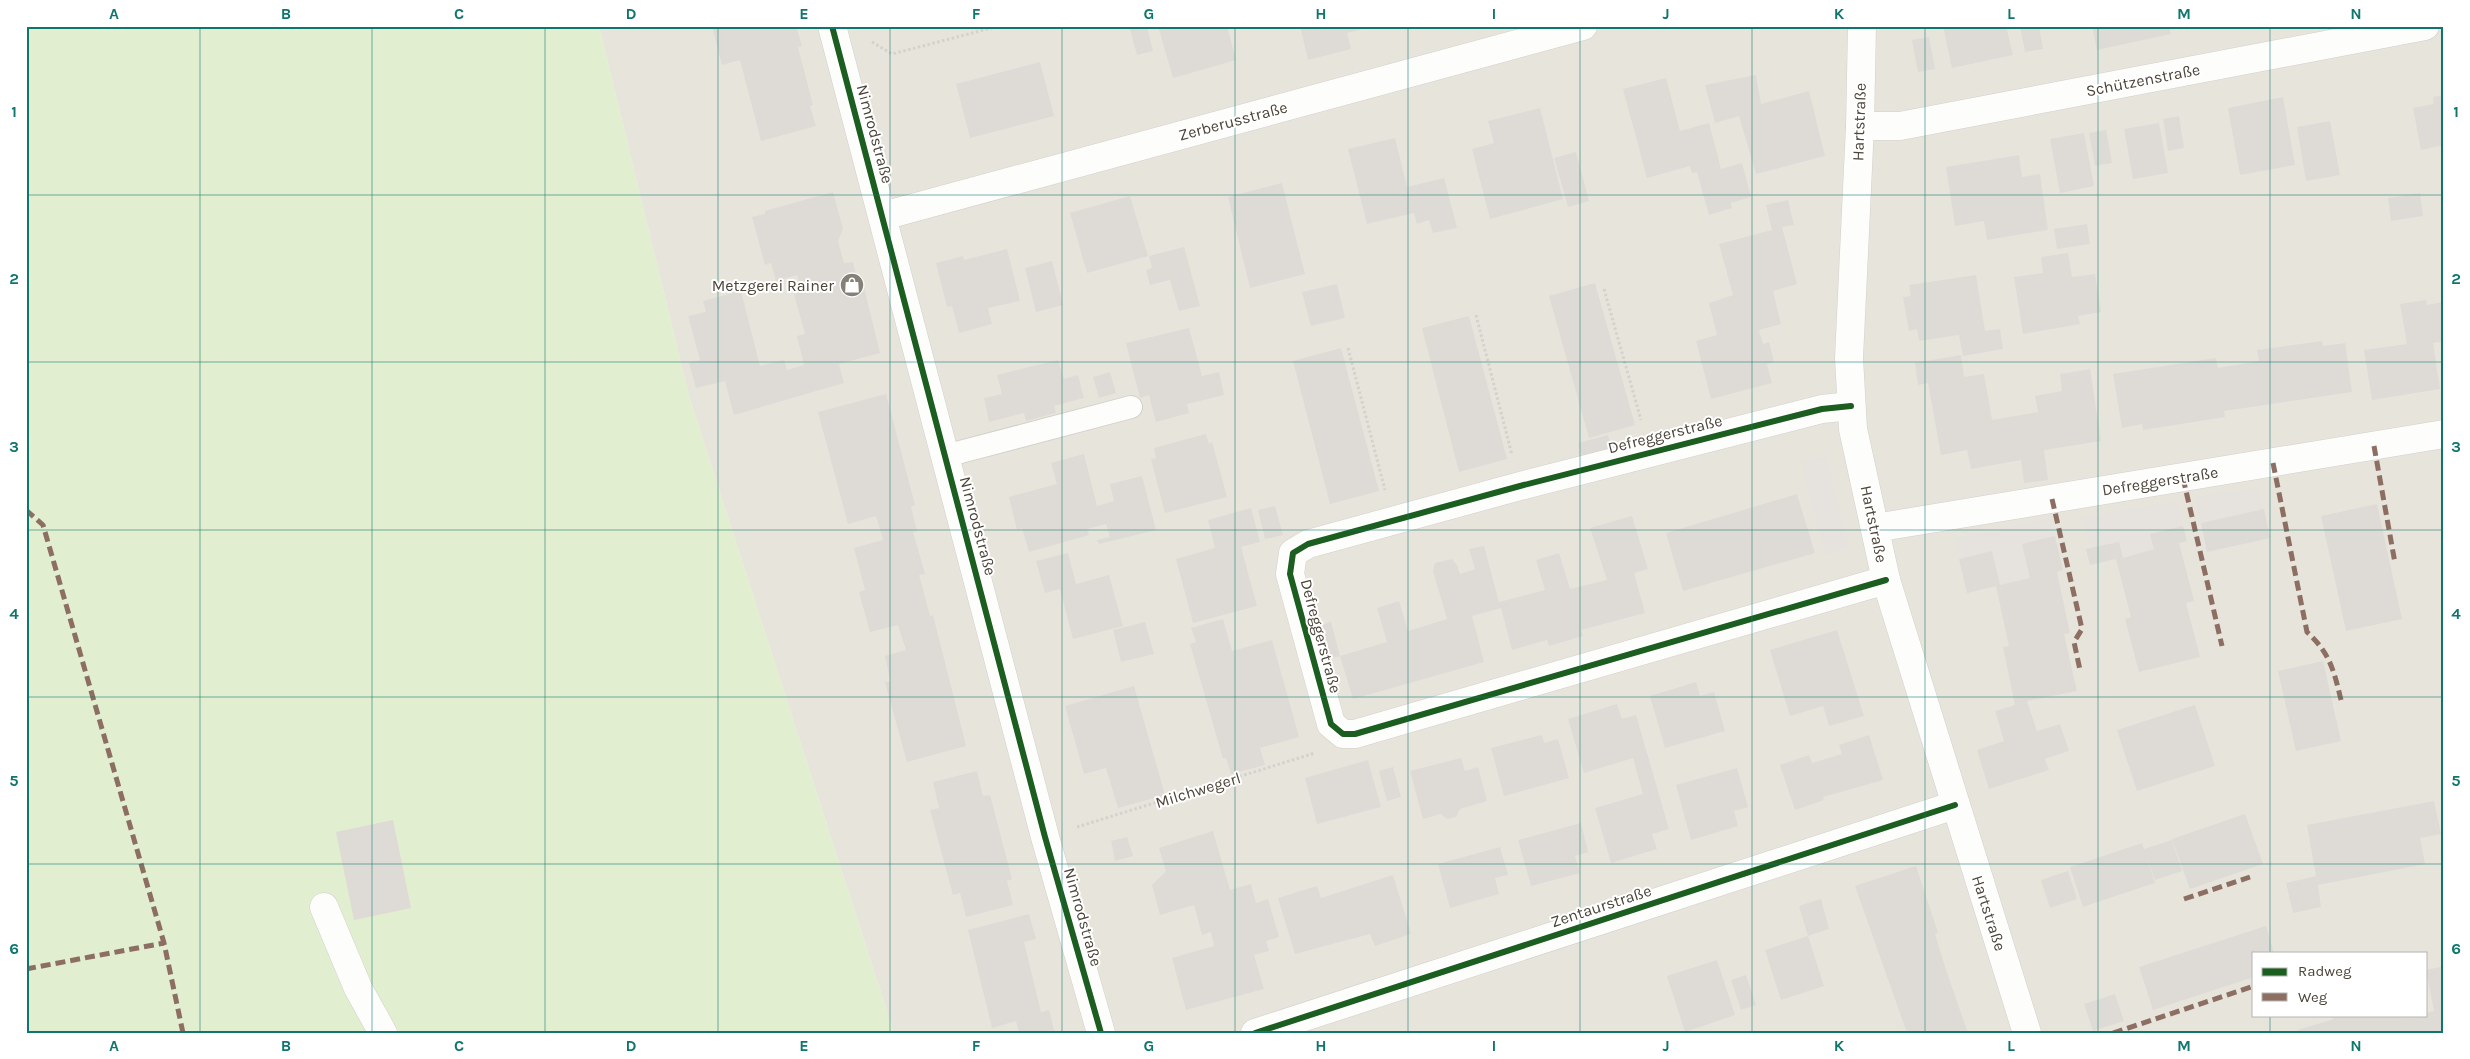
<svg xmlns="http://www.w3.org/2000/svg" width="2470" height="1059" font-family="Karla,sans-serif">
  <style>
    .residential { fill: #e7e4dc; fill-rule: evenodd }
    .industrial { fill: #e6e2de }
    .green { fill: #e1eecf }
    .parking { fill: #e6e3df }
    .building { fill: #dedbd6 }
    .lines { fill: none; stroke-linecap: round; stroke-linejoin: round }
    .lane-casing { stroke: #d2d0cb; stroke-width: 24 }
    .street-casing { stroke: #d2d0cb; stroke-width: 29 }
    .path { stroke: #d3d2cc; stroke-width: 3; stroke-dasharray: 2.5 2.5; stroke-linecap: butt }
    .lane { stroke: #fdfdfc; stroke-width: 22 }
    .street { stroke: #fdfdfc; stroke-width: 28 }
    .quiet { stroke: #8d6e63; stroke-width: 5; stroke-dasharray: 10 5; stroke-linecap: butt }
    .cycleway-casing { stroke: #fff; stroke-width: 9 }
    .cycleway { stroke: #1b5e20; stroke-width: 6 }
    .grid { fill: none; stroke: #0f766e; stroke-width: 1; stroke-opacity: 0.55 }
    .labels { text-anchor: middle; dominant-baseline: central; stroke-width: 4; stroke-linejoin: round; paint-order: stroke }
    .street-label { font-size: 16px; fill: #4b4439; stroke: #fff }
    .poi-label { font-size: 16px; fill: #4b4439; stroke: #fff; text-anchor: end }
    .neatline { fill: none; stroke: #0f766e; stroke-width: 2 }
    .grid-label { font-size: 16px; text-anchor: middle; font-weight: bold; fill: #0f766e }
  </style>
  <rect width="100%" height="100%" fill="#f4f2ee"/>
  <!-- residential -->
  <path class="residential" d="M599 26H2444V1033H894L689 396ZM2254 953H2426V1015H2254Z"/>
  <!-- industrial -->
  <g class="industrial">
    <path d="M2257 488 2270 538 2207 552 2195 497Z"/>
    <path d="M2177 501 2187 541 2090 565 2086 549 2090 548 2082 517Z"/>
    <path d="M2051 518 2063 570 1967 593 1954 539Z"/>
  </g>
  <!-- green -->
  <path class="green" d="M26 26H599L689 396 894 1033H26Z"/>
  <!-- parking -->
  <path class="parking" d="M1826 456 1849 548 1825 555 1801 462Z"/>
  <!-- building -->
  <g class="building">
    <path d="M712 26H796L802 46 798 47 813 105 810 106 816 126 761 141 740 60 722 65Z"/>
    <path d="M1129 26H1147L1153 51 1137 55Z"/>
    <path d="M1158 26H1227L1236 60 1173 78Z"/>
    <path d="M1300 26H1361L1362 29 1347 33 1351 49 1308 60Z"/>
    <path d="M1943 26H2006L2013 55 1952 68Z"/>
    <path d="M2020 26H2039L2043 49 2025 52Z"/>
    <path d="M2092 26H2169L2171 34 2097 50Z"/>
    <path d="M1929 37 1935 69 1918 72 1912 40Z"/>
    <path d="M1040 62 1054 116 970 138 956 84Z"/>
    <path d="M1756 75 1761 104 1809 91 1825 156 1756 174 1739 116 1715 123 1705 85Z"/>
    <path d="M1666 78 1680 131 1709 123 1721 169 1742 163 1751 197 1730 203 1732 208 1709 215 1697 172 1692 173 1690 166 1647 178 1623 89Z"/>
    <path d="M2444 95V145L2421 150 2413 108 2434 104 2433 97Z"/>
    <path d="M2283 97 2295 165 2240 175 2228 108Z"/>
    <path d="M1540 108 1563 199 1490 219 1472 149 1494 143 1488 121Z"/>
    <path d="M2179 116 2184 148 2168 151 2163 119Z"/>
    <path d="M2330 121 2340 175 2306 181 2297 127Z"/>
    <path d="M2159 123 2168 173 2133 179 2124 129Z"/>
    <path d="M2106 130 2112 163 2095 166 2089 133Z"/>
    <path d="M2084 133 2094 186 2060 193 2050 139Z"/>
    <path d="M1395 138 1407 187 1444 178 1457 228 1433 233 1429 220 1417 224 1414 213 1367 224 1348 149Z"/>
    <path d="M1576 152 1589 201 1568 207 1554 158Z"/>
    <path d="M2019 155 2022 177 2040 174 2048 230 1987 240 1984 221 1955 226 1946 167Z"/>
    <path d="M1282 183 1305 274 1250 288 1228 197Z"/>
    <path d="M833 192 843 229 838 241 844 263 853 262 857 280 862 279 880 353 839 364 844 383 734 415 725 381 696 388 689 363 700 360 688 316 706 312 703 301 741 291 760 366 784 360 787 370 804 365 797 336 805 334 794 294 802 292 797 275 776 281 771 263 765 265 752 217 765 214V211Z"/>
    <path d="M2420 193 2423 216 2391 221 2388 198Z"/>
    <path d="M1130 196 1148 256 1087 273 1070 213Z"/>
    <path d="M1788 200 1794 225 1782 227 1797 284 1773 291 1781 324 1759 330 1763 344 1769 342 1774 362 1767 364 1772 383 1711 399 1696 341 1717 335 1709 303 1733 295 1719 244 1772 230 1766 205Z"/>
    <path d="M2087 224 2090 244 2057 249 2054 229Z"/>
    <path d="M1184 247 1200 306 1179 311 1170 280 1150 285 1146 270 1152 268 1149 256Z"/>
    <path d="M1007 249 1020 301 988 308 992 324 959 333 952 306 947 307 936 263 963 256 964 260Z"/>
    <path d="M2068 253 2072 277 2095 274 2101 312 2078 316 2080 324 2023 334 2014 277 2043 273 2041 257Z"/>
    <path d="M1052 261 1063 305 1036 312 1025 268Z"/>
    <path d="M1976 275 1985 331 2000 329 2003 349 1963 356 1959 335 1919 341 1917 329 1909 331 1903 297 1911 296 1909 285Z"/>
    <path d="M1595 283 1635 425 1589 438 1549 296Z"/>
    <path d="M1337 284 1345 318 1311 326 1302 292Z"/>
    <path d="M2426 300 2427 305 2443 302 2444 341 2433 343 2440 389 2372 400 2364 350 2407 344 2400 304Z"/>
    <path d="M1469 316 1507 459 1459 472 1422 328Z"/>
    <path d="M1189 328 1202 376 1219 372 1224 395 1187 404 1189 413 1156 422 1149 395 1140 398 1126 343Z"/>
    <path d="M2322 341 2323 346 2345 343 2352 392 2224 411 2225 417 2143 430 2142 424 2122 428 2113 374 2216 358 2218 368 2259 361 2257 350Z"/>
    <path d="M1341 348 1379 491 1330 504 1293 361Z"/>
    <path d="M1961 355 1964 377 1984 374 1992 420 2038 412 2035 396 2062 391 2060 374 2090 369 2101 441 2044 450 2048 480 2024 483 2021 460 1971 469 1967 450 1941 455 1928 383 1918 385 1915 363Z"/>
    <path d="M1058 360 1064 379 1078 375 1084 398 1054 406 1056 413 1026 421 1024 413 989 422 984 398 1002 394 997 375Z"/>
    <path d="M1110 372 1116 393 1099 398 1093 377Z"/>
    <path d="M886 394 915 505 911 507 917 531 913 532 925 574 919 575 930 616 933 615 966 746 907 762 885 682H891L885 656 906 650 898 625 870 632 859 592 865 590 854 548 883 540 876 516 848 524 818 412Z"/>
    <path d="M1206 434 1209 444 1212 442 1227 497 1165 513 1151 459 1156 458 1154 448Z"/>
    <path d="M1608 435 1612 449 1582 456 1578 443Z"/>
    <path d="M1084 454 1097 506 1114 501 1110 484 1142 476 1156 530 1099 544 1097 540 1110 537 1106 524 1087 529 1089 535 1029 552 1022 528 1017 530 1009 497 1057 484 1051 463Z"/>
    <path d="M1797 494 1815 553 1683 591 1666 533Z"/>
    <path d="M2377 504 2402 619 2346 631 2321 516Z"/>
    <path d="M1275 506 1283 535 1265 539 1258 510Z"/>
    <path d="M1251 508 1260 542 1241 547 1257 606 1193 623 1176 559 1215 548 1208 520Z"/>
    <path d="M2264 509 2270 538 2207 552 2201 523Z"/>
    <path d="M1632 516 1648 569 1634 573 1645 613 1581 630 1583 636 1549 646 1547 640 1512 650 1501 608 1472 616 1484 662 1353 699 1340 656 1387 642 1377 608 1399 601 1408 631 1447 619 1433 571 1435 563 1452 559 1457 565 1460 574 1475 569 1469 549 1484 546 1499 602 1545 590 1536 560 1559 553 1570 589 1607 580 1590 528Z"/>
    <path d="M2183 526 2187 541 2179 543 2194 601 2186 603 2200 657 2139 672 2125 619 2131 617 2116 559 2090 565 2086 549 2119 542 2123 558 2154 549 2150 534Z"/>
    <path d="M2055 536 2063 570 2057 572 2070 633 2064 634 2077 691 2027 701 2037 731 2060 724 2069 751 2045 759 2049 770 1989 789 1977 750 2004 741 1995 711 2015 705 2003 647 2009 646 1996 586 1967 593 1959 559 1992 551 2000 585 2030 578 2022 544Z"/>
    <path d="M1068 553 1076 584 1109 575 1123 626 1073 639 1060 589 1045 593 1036 561Z"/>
    <path d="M1223 619 1232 651 1272 640 1299 737 1260 748 1265 765 1231 774 1226 758 1223 759 1190 644 1196 642 1191 628Z"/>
    <path d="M1145 622 1154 654 1121 662 1113 630Z"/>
    <path d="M1331 622 1340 656 1326 660 1317 626Z"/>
    <path d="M1837 630 1864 716 1829 726 1823 706 1790 716 1770 650Z"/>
    <path d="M2323 661 2341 741 2296 751 2278 671Z"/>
    <path d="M1696 682 1700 696 1714 692 1725 731 1665 748 1650 696Z"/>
    <path d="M1134 686 1165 795 1118 808 1106 768 1084 774 1065 706Z"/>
    <path d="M1617 704 1622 719 1636 715 1669 829 1652 834 1657 849 1611 863 1595 808 1643 794 1633 758 1584 773 1568 719Z"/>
    <path d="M2195 705 2215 766 2137 791 2117 730Z"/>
    <path d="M1542 735 1544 743 1558 739 1569 778 1504 796 1491 748Z"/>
    <path d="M1869 735 1883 780 1823 797 1824 800 1795 810 1780 765 1809 755 1812 763 1842 754 1839 745Z"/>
    <path d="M1461 758 1465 771 1478 767 1487 801 1460 809 1456 817 1447 819 1441 814 1423 819 1410 771Z"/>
    <path d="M1368 760 1381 807 1317 824 1305 778Z"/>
    <path d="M1393 767 1401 797 1387 801 1379 771Z"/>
    <path d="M1737 768 1748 807 1734 811 1738 826 1691 840 1676 785Z"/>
    <path d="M977 771 983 796 990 795 1012 879 1007 881 1013 905 966 917 960 893 953 895 930 810 939 808 933 782Z"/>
    <path d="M2434 801 2441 834 2420 838 2425 864 2318 885 2321 907 2293 913 2286 883 2316 876 2307 825Z"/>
    <path d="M2245 814 2263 864 2190 889 2172 839Z"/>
    <path d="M393 820 411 908 354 920 336 832Z"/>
    <path d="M1581 823 1588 852 1575 856 1580 873 1531 886 1518 840Z"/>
    <path d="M1213 831 1230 890 1251 884 1256 903 1268 899 1279 937 1266 941 1269 951 1254 955 1264 989 1186 1010 1172 958 1214 946 1211 932 1202 935 1194 905 1160 915 1152 885 1166 871 1159 848Z"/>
    <path d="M1127 837 1133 856 1115 861 1111 841Z"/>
    <path d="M2172 840 2182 871 2155 880 2146 855 2155 883 2083 907 2070 867 2142 843 2144 849Z"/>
    <path d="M1500 847 1508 875 1495 878 1499 894 1450 908 1438 864Z"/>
    <path d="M1916 866 1938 933 1935 934 1946 970 1968 1033H1907L1855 886Z"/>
    <path d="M2068 871 2077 899 2050 908 2041 880Z"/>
    <path d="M1393 875 1411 934 1375 946 1370 934 1295 954 1278 898 1317 886 1321 898Z"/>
    <path d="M1821 899 1829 929 1808 936 1799 906Z"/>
    <path d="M1029 914 1036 939 1024 942 1041 1012 1049 1010 1055 1033H1019L1016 1021 992 1028 968 930Z"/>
    <path d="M2266 926 2274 953H2254V977L2153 1010 2139 967Z"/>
    <path d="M1808 936 1824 986 1781 1000 1765 950Z"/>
    <path d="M1717 960 1735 1015 1685 1032 1667 976Z"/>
    <path d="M2444 966V1033H2299L2298 1030 2334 1019 2327 1015H2404V1018L2426 1015V1013L2434 1011 2426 970Z"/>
    <path d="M1746 975 1756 1005 1741 1010 1731 980Z"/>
    <path d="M2115 994 2124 1021 2093 1031 2084 1004Z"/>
  </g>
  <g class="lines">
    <!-- lane casing -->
    <g class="lane-casing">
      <path id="lane" d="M945 456 1131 407"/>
    </g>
    <!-- street casing -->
    <g class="street-casing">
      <g id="street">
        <path d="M832 26 1045 837 1101 1033"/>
        <path d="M1862 26 1860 126 1849 358 1853 429 1886 580 2027 1033"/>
        <path d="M1860 126H1900L2425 26"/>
        <path d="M883 216 1583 26"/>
        <path d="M1851 406 1822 409 1520 486 1308 544 1293 553 1290 574 1331 724 1343 734H1355L1886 580"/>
        <path d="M1875 528 2444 434"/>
        <path d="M324 907 358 988 383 1033"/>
        <path d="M1255 1033 1955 805"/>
      </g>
    </g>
    <!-- path -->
    <g class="path">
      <path d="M872 42 892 54 999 26"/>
      <path d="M1604 289 1641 420"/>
      <path d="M1476 315 1512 455"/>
      <path d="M1348 348 1385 490"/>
      <path d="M1077 827 1315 753"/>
    </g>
    <!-- lane -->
    <use href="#lane" class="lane"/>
    <!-- street -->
    <use href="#street" class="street"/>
    <!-- quiet -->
    <g class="quiet">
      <path d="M2374 446 2395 563"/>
      <path d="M2273 463 2307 632C2330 653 2334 671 2341 700"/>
      <path d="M2183 478 2222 646"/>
      <path d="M2052 499 2082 629 2074 642 2080 670"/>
      <path d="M26 510 43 525 164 943 183 1033"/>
      <path d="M2184 899 2250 877"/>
      <path d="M26 969 164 943"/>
      <path d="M2113 1033 2254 986"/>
    </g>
    <!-- cycleway casing -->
    <g class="cycleway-casing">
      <g id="cycleway">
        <path d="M832 26 1045 837 1101 1033"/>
        <path d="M1851 406 1822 409 1520 486 1308 544 1293 553 1290 574 1331 724 1343 734H1355L1886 580"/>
        <path d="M1255 1033 1955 805"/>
      </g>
    </g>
    <!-- cycleway -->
    <use href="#cycleway" class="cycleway"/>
  </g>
  <!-- grid -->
  <path class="grid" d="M200 26V1033M372 26V1033M545 26V1033M718 26V1033M890 26V1033M1062 26V1033M1235 26V1033M1408 26V1033M1580 26V1033M1752 26V1033M1925 26V1033M2098 26V1033M2270 26V953M26 195H2444M26 362H2444M26 530H2444M26 697H2444M26 864H2444M2270 1015V1033"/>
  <!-- icons -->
  <defs>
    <g id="shop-disc" transform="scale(1.25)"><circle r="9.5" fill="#868178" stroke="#fff"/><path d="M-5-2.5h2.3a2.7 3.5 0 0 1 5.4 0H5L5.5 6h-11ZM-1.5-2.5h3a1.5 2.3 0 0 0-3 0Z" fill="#fff"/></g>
  </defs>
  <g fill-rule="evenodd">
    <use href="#shop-disc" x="852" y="285"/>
  </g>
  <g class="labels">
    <!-- street labels -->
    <g class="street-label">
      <text transform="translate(2143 80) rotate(-11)">Schützenstraße</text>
      <text transform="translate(1233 121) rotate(-15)">Zerberusstraße</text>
      <text transform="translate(1859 122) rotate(-88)">Hartstraße</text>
      <text transform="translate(875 134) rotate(75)">Nimrodstraße</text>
      <text transform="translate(1665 434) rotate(-14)">Defreggerstraße</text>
      <text transform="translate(2160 481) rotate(-9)">Defreggerstraße</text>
      <text transform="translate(1874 524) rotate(78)">Hartstraße</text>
      <text transform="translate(978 526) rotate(75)">Nimrodstraße</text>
      <text transform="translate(1321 636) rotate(75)">Defreggerstraße</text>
      <text transform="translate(1198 790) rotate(-17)">Milchwegerl</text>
      <text transform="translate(1601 906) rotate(-18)">Zentaurstraße</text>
      <text transform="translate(1989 913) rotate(72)">Hartstraße</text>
      <text transform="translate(1083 917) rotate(74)">Nimrodstraße</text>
    </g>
    <!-- poi labels -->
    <g class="poi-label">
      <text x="834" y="285">Metzgerei Rainer</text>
    </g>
  </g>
  <!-- border -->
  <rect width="2470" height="1059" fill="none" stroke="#ffffff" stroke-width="55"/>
  <!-- legend -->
  <rect x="2252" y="952" width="175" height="65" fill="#ffffff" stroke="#b7b4b0"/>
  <rect x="2262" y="968" width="25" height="8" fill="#1b5e20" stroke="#b7b4b0"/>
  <text x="2298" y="976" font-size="15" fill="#4b4439">Radweg</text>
  <rect x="2262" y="993" width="25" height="8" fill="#8d6e63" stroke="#b7b4b0"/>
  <text x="2298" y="1002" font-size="15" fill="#4b4439">Weg</text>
  <rect x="28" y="28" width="2414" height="1004" class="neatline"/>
  <g class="grid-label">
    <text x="114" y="19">A</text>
    <text x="286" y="19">B</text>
    <text x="459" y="19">C</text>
    <text x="631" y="19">D</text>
    <text x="804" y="19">E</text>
    <text x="976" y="19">F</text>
    <text x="1149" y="19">G</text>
    <text x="1321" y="19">H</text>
    <text x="1494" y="19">I</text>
    <text x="1666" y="19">J</text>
    <text x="1839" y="19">K</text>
    <text x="2011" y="19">L</text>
    <text x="2184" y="19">M</text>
    <text x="2356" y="19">N</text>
    <text x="14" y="117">1</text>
    <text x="2456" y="117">1</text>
    <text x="14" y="284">2</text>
    <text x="2456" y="284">2</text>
    <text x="14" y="452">3</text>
    <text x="2456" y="452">3</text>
    <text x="14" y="619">4</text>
    <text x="2456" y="619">4</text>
    <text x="14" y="786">5</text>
    <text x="2456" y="786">5</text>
    <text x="14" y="954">6</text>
    <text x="2456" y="954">6</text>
    <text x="114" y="1051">A</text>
    <text x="286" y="1051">B</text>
    <text x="459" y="1051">C</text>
    <text x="631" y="1051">D</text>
    <text x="804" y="1051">E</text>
    <text x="976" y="1051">F</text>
    <text x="1149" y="1051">G</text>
    <text x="1321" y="1051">H</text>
    <text x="1494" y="1051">I</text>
    <text x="1666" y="1051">J</text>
    <text x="1839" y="1051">K</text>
    <text x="2011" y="1051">L</text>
    <text x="2184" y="1051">M</text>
    <text x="2356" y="1051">N</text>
  </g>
</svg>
